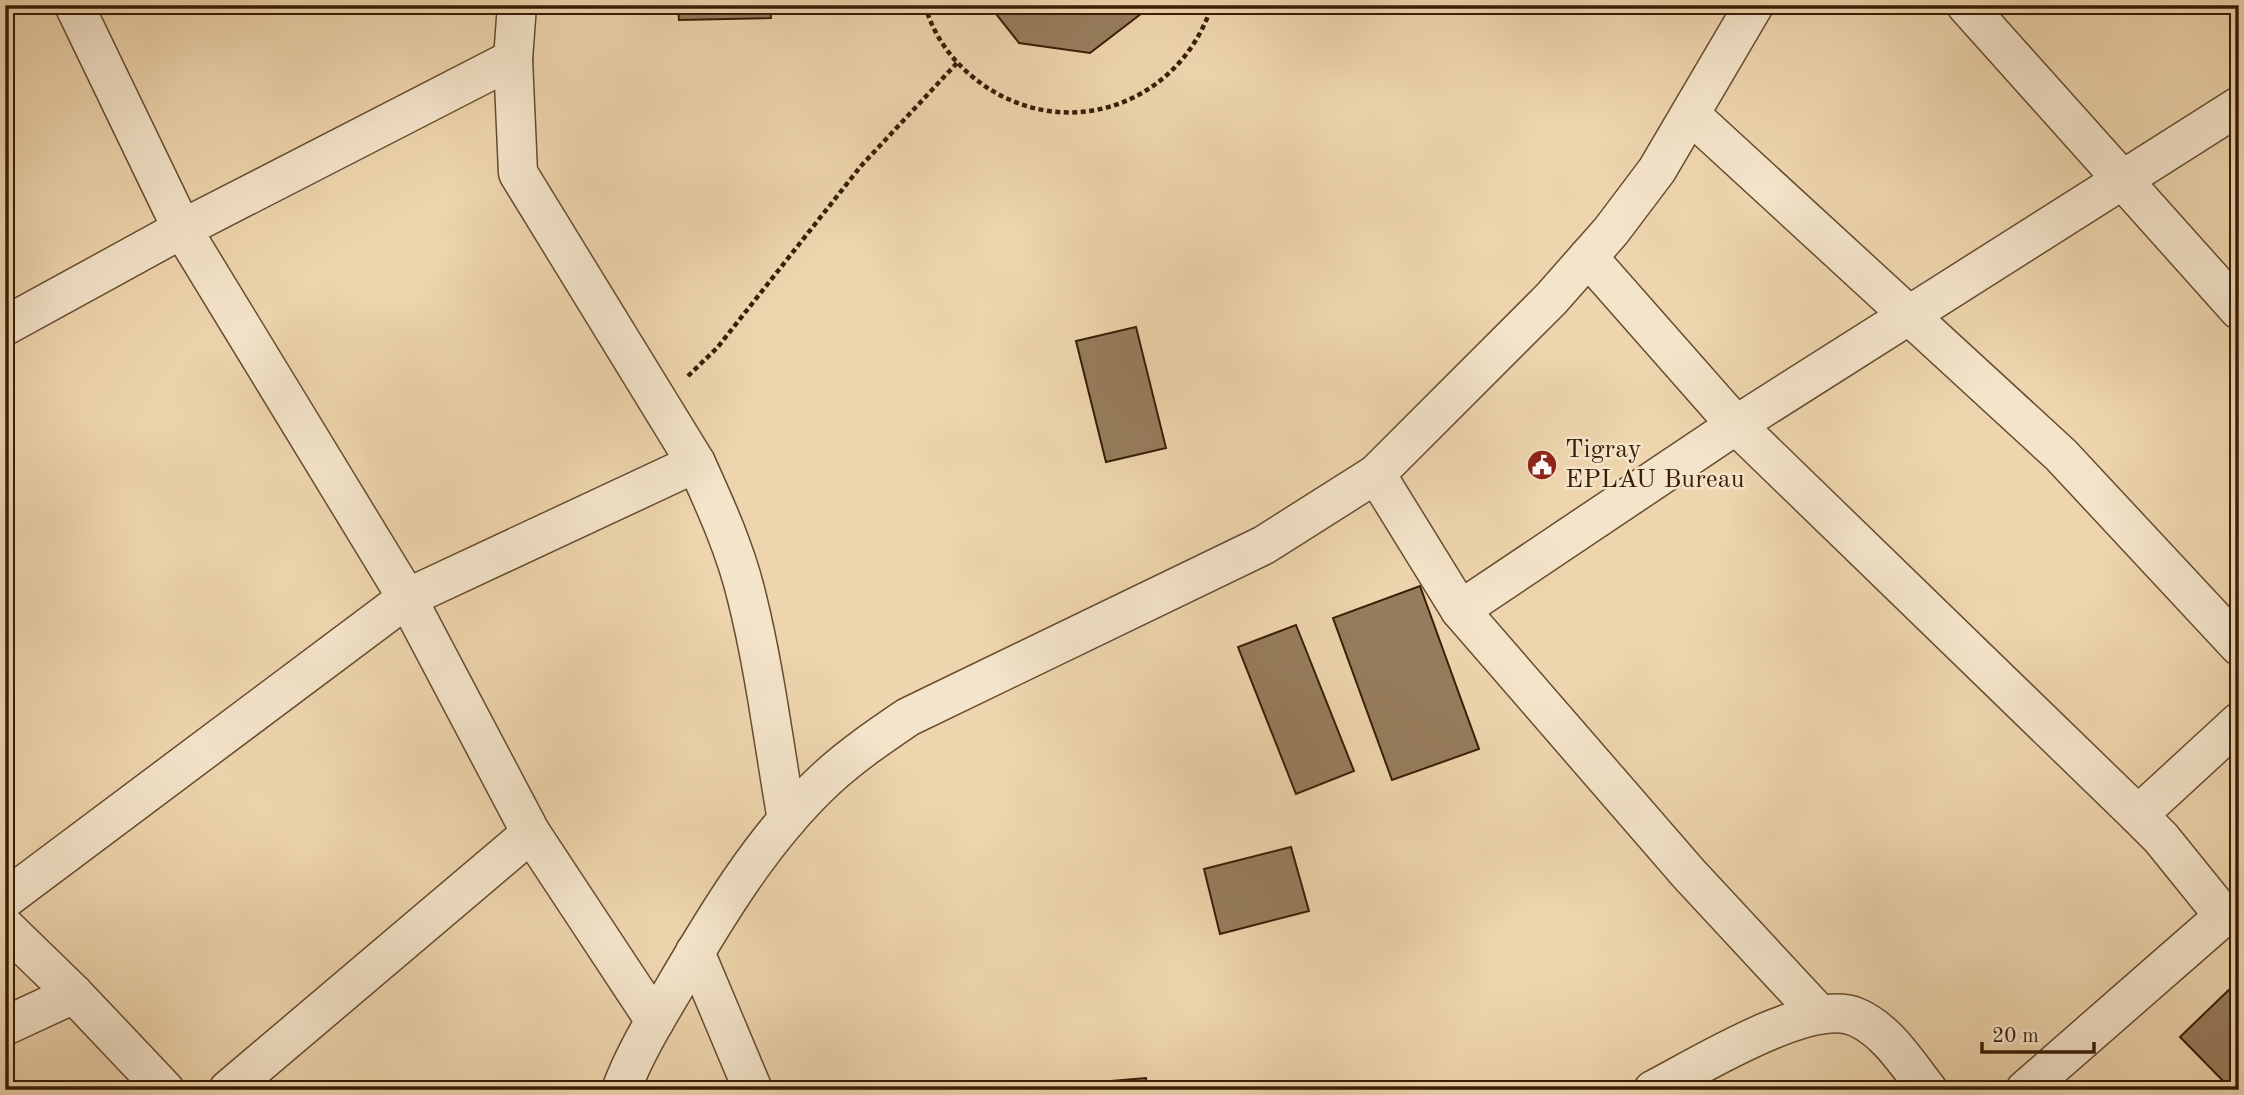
<svg xmlns="http://www.w3.org/2000/svg" width="2244" height="1095" font-family="'Old Standard TT',serif">
  <style>
    .building { fill: #977d5d; stroke: #381e06; stroke-width: 2 }
    .lines { fill: none; stroke-linecap: round; stroke-linejoin: round }
    .minor-casing { stroke: #664c30; stroke-width: 41 }
    .tertiary-casing { stroke: #664c30; stroke-width: 41 }
    .path { stroke: #381e06; stroke-width: 4.5; stroke-dasharray: 5 3.5; stroke-linecap: butt }
    .minor { stroke: #f4e4ca; stroke-width: 38 }
    .tertiary { stroke: #f4e4ca; stroke-width: 38 }
    .labels { text-anchor: middle; dominant-baseline: central; stroke-width: 5; stroke-linejoin: round; paint-order: stroke }
    .poi-label { font-size: 26px; fill: #381e06; stroke: #f4e4ca; text-anchor: start }
  </style>
  <rect width="100%" height="100%" fill="#eed5ad"/>
  <filter id="stains"><feTurbulence type="fractalNoise" baseFrequency=".00286" numOctaves="4"/><feColorMatrix values="0 0 0 0 .2 0 0 0 0 .09 0 0 0 0 .02 0 0 0 .5 -.17"/></filter>
  <radialGradient id="worn" r=".72"><stop offset=".6" stop-color="#630" stop-opacity="0"/><stop offset="1" stop-color="#630" stop-opacity=".3"/></radialGradient>
  <!-- building -->
  <g class="building">
    <path d="M678 5H770L771 18 679 20Z"/>
    <path d="M989 5H1146V10L1090 53 1019 43Z"/>
    <path d="M1136 327 1166 448 1106 462 1076 341Z"/>
    <path d="M1420 586 1479 749 1392 780 1333 618Z"/>
    <path d="M1296 625 1354 771 1296 794 1238 647Z"/>
    <path d="M1291 847 1309 911 1220 934 1204 869Z"/>
    <path d="M2239 980V1090H2232L2180 1037Z"/>
    <path d="M1146 1078 1147 1090 1025 1088Z"/>
  </g>
  <g class="lines">
    <!-- minor casing -->
    <g class="minor-casing">
      <g id="minor">
        <path d="M74 5 182 229 407 598 531 833 655 1021"/>
        <path d="M517 5 513 59 518 173 696 463C716 507 736 551 747 598 765 670 774 746 787 820"/>
        <path d="M1966 5 2239 310"/>
        <path d="M1691 115 2061 455 2239 646"/>
        <path d="M1588 257 1736 425 2138 815 2161 838 2224 916"/>
        <path d="M5 326 182 229 513 59"/>
        <path d="M1376 474 1460 610 1689 874 1819 1014"/>
        <path d="M1460 610 1736 425 2239 106"/>
        <path d="M2138 815 2239 722"/>
        <path d="M5 899 407 598 696 463"/>
        <path d="M5 927 74 994 165 1090"/>
        <path d="M695 952 753 1090"/>
        <path d="M5 1026 74 994"/>
        <path d="M228 1090 531 833"/>
        <path d="M1653 1090C1698 1067 1809 997 1856 1017 1887 1030 1908 1065 1928 1090"/>
        <path d="M2025 1090 2224 916 2239 909"/>
      </g>
    </g>
    <!-- tertiary casing -->
    <g class="tertiary-casing">
      <path id="tertiary" d="M621 1090C634 1055 654 1022 673 990 716 916 764 836 827 778 852 755 880 736 908 717L1264 545 1376 474 1551 299 1611 231 1657 170 1754 5"/>
    </g>
    <!-- path -->
    <g class="path">
      <path d="M925 5C932 31 947 54 967 72 1052 148 1177 112 1212 5"/>
      <path d="M688 376 717 348 861 166 957 63"/>
    </g>
    <!-- minor -->
    <use href="#minor" class="minor"/>
    <!-- tertiary -->
    <use href="#tertiary" class="tertiary"/>
  </g>
  <!-- icons -->
  <defs>
    <g id="civic-disc" transform="scale(1.575)"><circle r="9.5" fill="#8f2418" stroke="#f4e4ca"/><path d="M-.6-6.5H3V-4.5H.6V-3L4-1V1h2V6H-6V1h2V-1L-.6-3ZM-1.2 2.5V6h2.4V2.5Z" fill="#fff"/></g>
  </defs>
  <g fill-rule="evenodd">
    <use href="#civic-disc" x="1542" y="465"/>
  </g>
  <g class="labels">
    <!-- poi labels -->
    <g class="poi-label">
      <text x="1565" y="450">Tigray<tspan x="1565" dy="30">EPLAU Bureau</tspan></text>
    </g>
  </g>
  <!-- margin -->
  <rect width="2244" height="1095" fill="none" stroke="#eed5ad" stroke-width="28"/>
  <rect x="7" y="7" width="2230" height="1081" fill="none" stroke="#381e06" stroke-width="3.5"/>
  <rect x="14" y="14" width="2216" height="1067" fill="none" stroke="#381e06" stroke-width="2"/>
  <!-- scale -->
  <path d="M1982 1042v10h112v-10" fill="none" stroke="#381e06" stroke-width="3.5"/>
  <text x="1992" y="1042" font-size="21" fill="#381e06" stroke="#f4e4ca" stroke-width="5" paint-order="stroke">20 m</text>
  <rect width="100%" height="100%" filter="url(#stains)"/>
  <rect width="100%" height="100%" fill="url(#worn)"/>
</svg>
